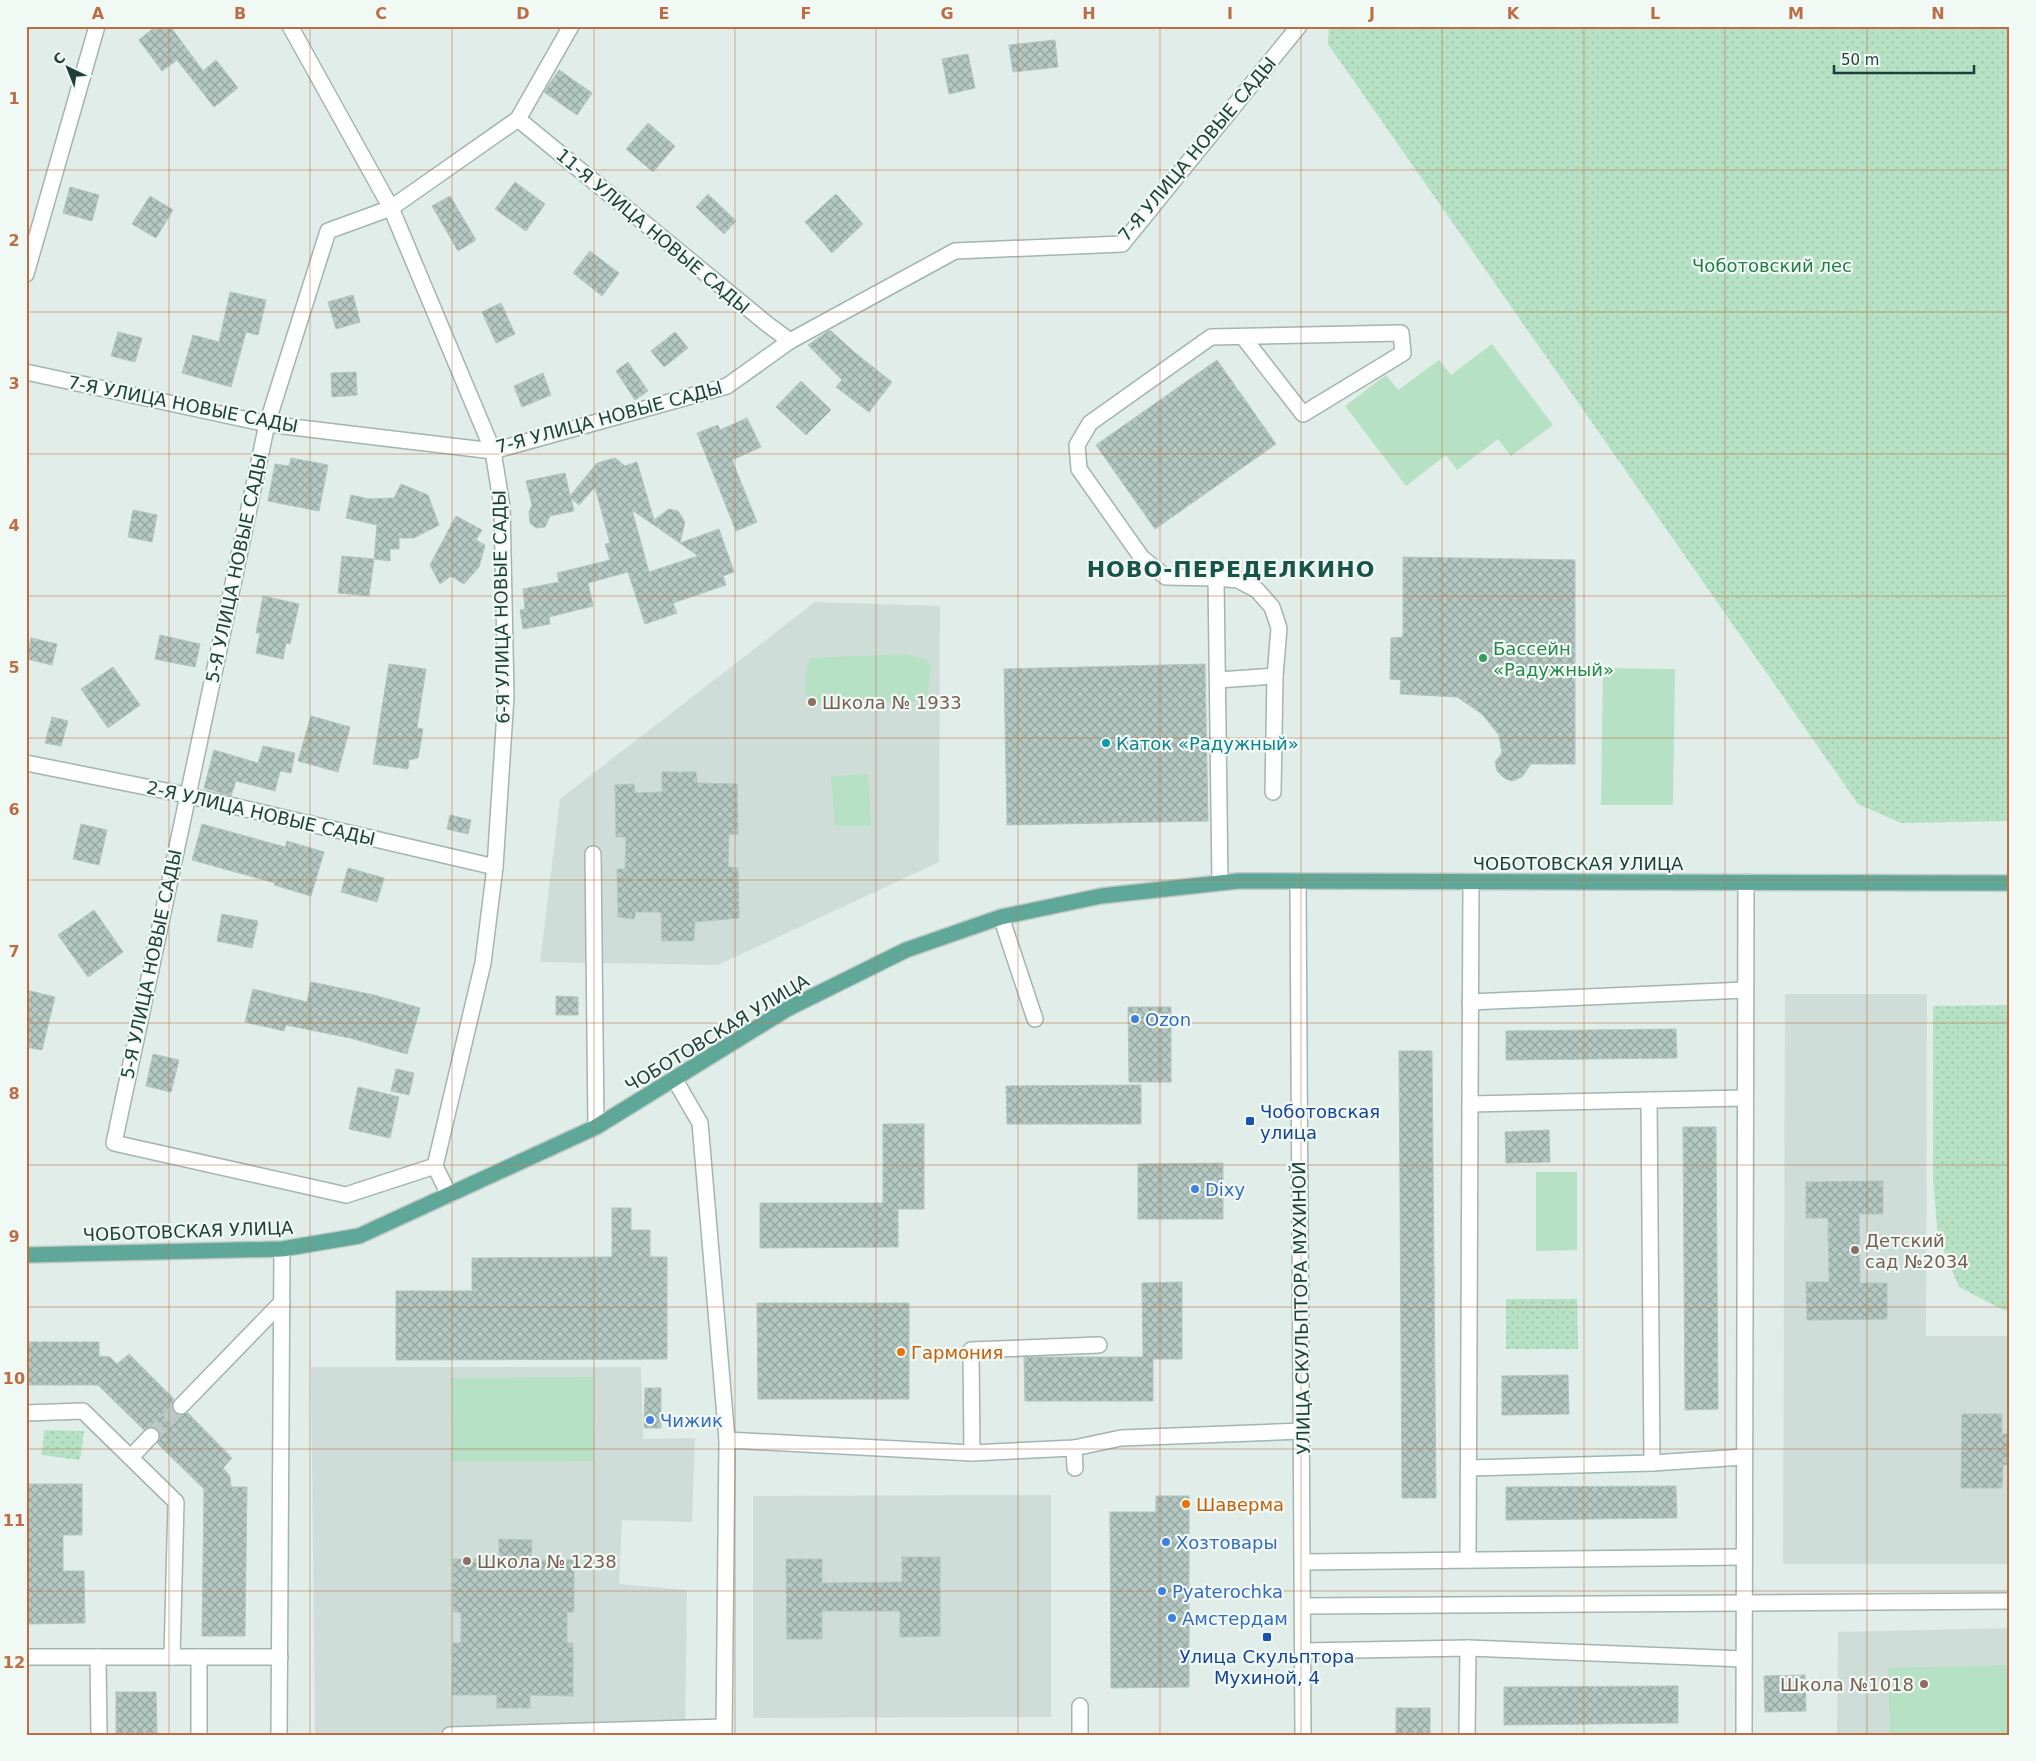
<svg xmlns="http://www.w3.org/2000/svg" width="2036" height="1761" font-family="'DejaVu Sans',sans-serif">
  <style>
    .built { fill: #ceddd7 }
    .park { fill: url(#park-dots) }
    .garden { fill: #b6e1c4 }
    .building { fill: url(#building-cross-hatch); stroke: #b2c7bf; fill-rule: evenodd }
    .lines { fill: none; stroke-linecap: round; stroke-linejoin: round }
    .minor-tunnel { stroke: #b9cac5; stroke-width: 15; stroke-dasharray: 15 8; stroke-linecap: butt }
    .minor-casing { stroke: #a2b5b0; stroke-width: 18 }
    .major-casing { stroke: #c0c9c7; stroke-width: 18 }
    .minor { stroke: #fff; stroke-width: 15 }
    .major { stroke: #5fa899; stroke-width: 15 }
    .grid { fill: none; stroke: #bc6d46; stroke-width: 1; stroke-opacity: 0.55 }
    .leisure-dot { fill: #2e9e5b; stroke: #f1f9f5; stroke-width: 2 }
    .education-dot { fill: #8d6e63; stroke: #f1f9f5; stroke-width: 2 }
    .culture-dot { fill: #0f9aa8; stroke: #f1f9f5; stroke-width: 2 }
    .shop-dot { fill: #3f7fe0; stroke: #f1f9f5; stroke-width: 2 }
    .transit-dot { fill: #1a4fb4; stroke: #f1f9f5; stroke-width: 2 }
    .food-dot { fill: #e8710a; stroke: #f1f9f5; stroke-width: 2 }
    .labels { text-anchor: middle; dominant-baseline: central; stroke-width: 4.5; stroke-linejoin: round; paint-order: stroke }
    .street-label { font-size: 18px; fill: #1e3f38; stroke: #f1f9f5 }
    .park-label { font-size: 18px; fill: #247b4a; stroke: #f1f9f5 }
    .leisure-label { font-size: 18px; fill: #27864d; stroke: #f1f9f5; text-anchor: start }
    .education-label { font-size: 18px; fill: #785e54; stroke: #f1f9f5; text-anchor: start }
    .culture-label { font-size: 18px; fill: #0d838f; stroke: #f1f9f5; text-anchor: start }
    .shop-label { font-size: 18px; fill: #366cbe; stroke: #f1f9f5; text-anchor: start }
    .transit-label { font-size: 18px; fill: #164399; stroke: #f1f9f5; text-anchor: start }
    .food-label { font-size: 18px; fill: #c56008; stroke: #f1f9f5; text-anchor: start }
    .district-label { font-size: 22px; font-weight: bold; letter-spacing: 1px; fill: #185448; stroke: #f1f9f5 }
    .neatline { fill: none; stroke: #bc6d46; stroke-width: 2 }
    .grid-label { font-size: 16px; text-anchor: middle; font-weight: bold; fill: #bc6d46 }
  </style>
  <defs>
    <pattern id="park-dots" width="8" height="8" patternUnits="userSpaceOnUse" patternTransform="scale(1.25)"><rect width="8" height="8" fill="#b6e1c4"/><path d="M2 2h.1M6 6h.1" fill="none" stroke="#9cc2a9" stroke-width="1.8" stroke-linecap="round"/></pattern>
    <pattern id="building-cross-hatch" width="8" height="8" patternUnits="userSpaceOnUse" patternTransform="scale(1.25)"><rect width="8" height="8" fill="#b5c8c1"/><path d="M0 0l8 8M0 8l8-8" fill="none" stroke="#93a49e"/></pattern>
  </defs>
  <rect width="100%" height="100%" fill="#e0ede8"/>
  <!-- built -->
  <g class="built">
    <path d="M815 602 940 606 939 862 718 965 540 962 560 799Z"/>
    <path d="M1785 994H1927L1926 1336H2010V1564H1783Z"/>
    <path d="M311 1367H641L643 1439 695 1438 692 1522 622 1520 619 1584 687 1590 685 1735H315Z"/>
    <path d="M1051 1495V1717L753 1718V1496Z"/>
    <path d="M2010 1628V1735H1837L1838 1632Z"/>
  </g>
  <!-- park -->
  <g class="park">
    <path d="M1329 26H2010V821L1901 823 1858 804 1328 44Z"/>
    <path d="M2010 1005V1310H2003L1959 1287 1938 1237 1933 1180V1006Z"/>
    <path d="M1506 1299H1577L1578 1349H1506Z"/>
    <path d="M44 1430 84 1431 80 1460 42 1455Z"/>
  </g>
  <!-- garden -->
  <g class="garden">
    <path d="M1492 344 1553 425 1511 456 1498 439 1457 470 1446 455 1406 486 1345 406 1386 375 1398 390 1439 360 1451 375Z"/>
    <path d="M905 654 926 660 931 667 927 697 920 701 823 705C817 702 809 700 806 694 803 686 806 665 811 658Z"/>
    <path d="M1603 668 1675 669 1673 805H1601Z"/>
    <path d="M868 774 871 826H835L831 776Z"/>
    <path d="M1536 1172H1577V1250L1536 1251Z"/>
    <path d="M593 1377 594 1461 452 1462 451 1378Z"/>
    <path d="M2010 1665V1735H1890L1888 1668Z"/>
  </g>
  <!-- building -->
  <g class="building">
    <path d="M156 26H170L203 71 216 60 238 88 214 107 177 60 162 71 139 40Z"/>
    <path d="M1055 40 1058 67 1013 72 1009 45Z"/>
    <path d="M968 54 975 88 949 94 942 59Z"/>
    <path d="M559 70 592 93 577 115 544 92Z"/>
    <path d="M648 123 675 146 653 172 626 149Z"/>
    <path d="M515 182 545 204 526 231 495 209Z"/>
    <path d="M70 187 99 195 92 221 63 213Z"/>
    <path d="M708 194 736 221 724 234 696 207Z"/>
    <path d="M836 194 863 224 832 253 805 222Z"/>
    <path d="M150 196 173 210 156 238 132 224Z"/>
    <path d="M450 196 476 240 458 251 432 206Z"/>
    <path d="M590 251 619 273 602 296 573 273Z"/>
    <path d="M230 292 266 300 258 335 246 332 231 387 182 373 193 335 219 342Z"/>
    <path d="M353 295 360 322 336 329 328 302Z"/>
    <path d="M501 303 515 334 496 343 482 312Z"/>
    <path d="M830 330 854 352 892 382 869 412 836 387 842 380 808 345Z"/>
    <path d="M118 332 142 338 135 362 111 356Z"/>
    <path d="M675 332 688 348 664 367 651 351Z"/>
    <path d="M1217 360 1276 444 1155 529 1096 445Z"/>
    <path d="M628 362 648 391 635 400 616 371Z"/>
    <path d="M356 372 357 395 332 397 331 373Z"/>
    <path d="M543 373 551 395 522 407 514 386Z"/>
    <path d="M801 381 831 410 806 435 776 407Z"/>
    <path d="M747 418 761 447 732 460 757 522 736 531 697 433 718 425 720 430Z"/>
    <path d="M291 458 328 465 319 511 268 501 275 464 289 466Z"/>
    <path d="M615 458 625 466 637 462 654 520 669 509 678 511 685 522 680 543 719 529 734 572 723 576 726 585 673 603 677 613 645 624 628 572 588 583 593 606 549 617 550 624 523 629 520 610 525 609 523 589 559 582 557 573 610 560 605 544 610 543 595 487 579 505 571 498 574 511 550 516 545 527 536 528 530 523 529 512 532 505 526 481 565 473 570 496 597 463ZM632 510 680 543 698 556 649 572Z"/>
    <path d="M401 484 428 495 439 525 414 538H399V549H390V561L374 559 377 525 346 518 351 495 369 499 394 498Z"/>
    <path d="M133 510 157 515 152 542 128 537Z"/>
    <path d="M456 516 482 530 476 540 485 545 479 567 464 584 451 576 440 584 430 565Z"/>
    <path d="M342 556 374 559 369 596 338 593Z"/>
    <path d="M1403 557 1575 560V764H1531L1522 777 1512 781 1504 778 1497 771 1495 762 1502 753 1499 735 1482 714 1457 697 1400 694 1401 680 1390 679 1391 638 1403 637Z"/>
    <path d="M263 596 299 604 290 644 286 643 283 659 256 653 260 633H256Z"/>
    <path d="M160 635 200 644 195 667 155 659Z"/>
    <path d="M31 638 57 644 52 665 27 659Z"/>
    <path d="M389 664 426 669 417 728 423 729 418 758 409 760 408 769 373 764Z"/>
    <path d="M1205 664 1208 821 1007 825 1004 669Z"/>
    <path d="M113 667 140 705 108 728 81 689Z"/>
    <path d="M311 716 350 727 338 772 298 761Z"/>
    <path d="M52 717 68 721 61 746 45 743Z"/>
    <path d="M263 746 295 753 291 773 280 771 275 791 236 781 231 796 204 788 214 750 258 763Z"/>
    <path d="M662 772H696L697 783 737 784 738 834H729L728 867 738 868 739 918 695 922 694 941H662L661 912H636L634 919 618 917 617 869H625L626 837H616L615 785 634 784 635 793 662 792Z"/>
    <path d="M450 815 471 820 468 834 447 829Z"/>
    <path d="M81 824 107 830 99 865 73 859Z"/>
    <path d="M202 824 285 847 287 841 324 852 311 896 274 885 275 883 192 860Z"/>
    <path d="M348 868 384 878 377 902 341 892Z"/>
    <path d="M94 910 123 952 88 977 58 935Z"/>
    <path d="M222 914 258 921 252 948 217 941Z"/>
    <path d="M311 982 374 995 420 1008 407 1054 350 1038 286 1025 284 1031 245 1022 253 989 307 1002Z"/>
    <path d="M26 990 55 997 42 1050 26 1047Z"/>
    <path d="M556 996 578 997V1015H556Z"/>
    <path d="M1128 1007H1171V1082H1129Z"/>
    <path d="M1676 1029 1677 1058 1506 1060V1031Z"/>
    <path d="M1399 1051H1432L1436 1498H1402Z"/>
    <path d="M153 1054 179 1060 171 1092 146 1086Z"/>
    <path d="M396 1069 414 1073 409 1095 391 1091Z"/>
    <path d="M1141 1085V1124H1007L1006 1086Z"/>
    <path d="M358 1087 399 1097 390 1138 349 1129Z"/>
    <path d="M883 1124H924V1209H898V1247L760 1248V1203H883Z"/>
    <path d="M1683 1127H1716L1718 1409 1685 1410Z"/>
    <path d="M1549 1130 1550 1162 1506 1163 1505 1132Z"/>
    <path d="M1223 1163V1219H1138V1164Z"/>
    <path d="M1883 1181V1214H1859L1860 1283H1887V1319L1807 1320 1806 1282H1829L1828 1218H1806V1182Z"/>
    <path d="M612 1208H631V1230H650V1257H667V1359L396 1360V1291H472V1258L612 1257Z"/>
    <path d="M1182 1282V1359H1153V1401H1025L1024 1357H1143L1142 1283Z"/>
    <path d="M757 1303H909V1399H758Z"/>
    <path d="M26 1342H99V1356L110 1357 117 1364 129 1354 174 1399 172 1404 174 1412 179 1415 188 1413 232 1458 223 1468 230 1476 231 1487H247L245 1636H202L204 1489 157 1443 160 1438 158 1430 153 1427 144 1430 98 1385H26Z"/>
    <path d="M1568 1375 1569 1414 1502 1415V1376Z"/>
    <path d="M645 1388H661V1428H644Z"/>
    <path d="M1962 1414H2002V1434H2010V1465H2003L2002 1488H1961Z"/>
    <path d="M26 1484H82V1535H63V1571H84L85 1623 26 1624Z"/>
    <path d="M1676 1486 1677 1518 1506 1520V1487Z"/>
    <path d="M1156 1496H1189V1687L1111 1688 1110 1512H1156Z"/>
    <path d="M499 1539 532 1540 531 1560H574V1612H567V1643H573V1696L530 1695V1708H497V1695H452L453 1643H461V1612H453V1559H499Z"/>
    <path d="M902 1557H940V1636L900 1637V1611H822V1639H787L786 1559H822V1583L902 1582Z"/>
    <path d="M1805 1675 1806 1711 1765 1712 1764 1676Z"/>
    <path d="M1678 1686V1723L1504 1725V1687Z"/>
    <path d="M116 1692H156L157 1735H116Z"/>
    <rect x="1396" y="1708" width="34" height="27"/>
  </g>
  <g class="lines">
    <!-- minor-tunnel -->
    <path class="minor-tunnel" d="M151 1436 181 1406"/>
    <!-- minor casing -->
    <g class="minor-casing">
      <g id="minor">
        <path d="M290 26 391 208 493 451 502 507 506 696 495 867 483 963 435 1166 449 1195"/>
        <path d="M518 119 767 324 790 341"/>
        <path d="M26 274 97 26"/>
        <path d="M26 372 267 424 493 451 727 386 790 341 955 251 1122 244 1299 26"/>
        <path d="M1216 578 1238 580 1257 590 1272 607 1279 628 1275 676 1273 792"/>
        <path d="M1218 680 1275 676"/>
        <path d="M26 763 186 795 495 867"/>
        <path d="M593 854 596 1127"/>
        <path d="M1298 881 1303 1735"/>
        <path d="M1220 883 1216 578 1166 577 1142 558 1079 469 1077 445 1090 423 1211 337 1401 333 1403 353 1303 414 1243 337"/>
        <path d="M1001 917 1035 1019"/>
        <path d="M1470 1002 1745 990"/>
        <path d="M675 1080 700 1123 727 1440 724 1735"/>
        <path d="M1649 1100 1652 1463"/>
        <path d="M1470 1104 1745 1098"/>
        <path d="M435 1166 346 1195 114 1143 267 424 328 231 391 208 518 119 571 26"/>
        <path d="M181 1406 282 1302"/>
        <path d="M26 1413 83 1411 176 1502 172 1657"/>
        <path d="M727 1440 972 1453 1074 1448 1121 1438 1302 1431"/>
        <path d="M1074 1448 1075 1468"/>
        <path d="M972 1453 971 1350 1099 1345"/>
        <path d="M131 1457 151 1436"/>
        <path d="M1469 1468 1652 1463 1744 1457"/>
        <path d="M1468 1560 1471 882"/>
        <path d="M1303 1562 1744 1557"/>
        <path d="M1303 1606 2010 1601"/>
        <path d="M1303 1651 1468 1648 1744 1659"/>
        <path d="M26 1657H280"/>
        <path d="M98 1657 99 1735"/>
        <path d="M199 1735V1657"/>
        <path d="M279 1735 282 1249"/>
        <path d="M450 1735 724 1727"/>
        <path d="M1080 1735V1706"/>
        <path d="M1467 1735 1468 1648"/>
        <path d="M1744 1735 1746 882"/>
      </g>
    </g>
    <!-- major casing -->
    <g class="major-casing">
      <path id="major" d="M26 1255 282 1249 359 1236 596 1127 787 1009 906 950 1001 917 1101 896 1238 881 2010 883"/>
    </g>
    <!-- minor -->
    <use href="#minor" class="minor"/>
    <!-- major -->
    <use href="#major" class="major"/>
  </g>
  <!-- grid -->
  <path class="grid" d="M169 26V1735M310 26V1735M452 26V1735M594 26V1735M735 26V1735M876 26V1735M1018 26V1735M1160 26V1735M1301 26V1735M1442 26V1735M1584 26V1735M1725 26V1735M1867 26V1735M26 170H2010M26 312H2010M26 454H2010M26 596H2010M26 738H2010M26 880H2010M26 1023H2010M26 1165H2010M26 1307H2010M26 1449H2010M26 1591H2010"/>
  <!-- markers -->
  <circle class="leisure-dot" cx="1483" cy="658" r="5"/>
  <g class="education-dot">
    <circle cx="812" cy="702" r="5"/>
    <circle cx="1855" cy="1250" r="5"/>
    <circle cx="467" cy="1561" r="5"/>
    <circle cx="1924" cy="1684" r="5"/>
  </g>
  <circle class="culture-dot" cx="1106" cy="743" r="5"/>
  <g class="shop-dot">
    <circle cx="1135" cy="1019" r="5"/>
    <circle cx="1195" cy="1189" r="5"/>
    <circle cx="650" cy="1420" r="5"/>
    <circle cx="1166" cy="1542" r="5"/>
    <circle cx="1162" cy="1591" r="5"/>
    <circle cx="1172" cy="1618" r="5"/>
  </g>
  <g class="transit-dot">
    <rect x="1245" y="1116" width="10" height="10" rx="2.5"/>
    <rect x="1262" y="1632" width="10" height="10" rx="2.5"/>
  </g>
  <g class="food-dot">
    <circle cx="901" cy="1352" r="5"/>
    <circle cx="1186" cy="1504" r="5"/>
  </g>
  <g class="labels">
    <!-- street labels -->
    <g class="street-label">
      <text transform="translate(1197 149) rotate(-50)">7-Я УЛИЦА НОВЫЕ САДЫ</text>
      <text transform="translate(653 231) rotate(40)">11-Я УЛИЦА НОВЫЕ САДЫ</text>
      <text transform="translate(183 404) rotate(11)">7-Я УЛИЦА НОВЫЕ САДЫ</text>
      <text transform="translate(609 417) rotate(-15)">7-Я УЛИЦА НОВЫЕ САДЫ</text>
      <text transform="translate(236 568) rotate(-78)">5-Я УЛИЦА НОВЫЕ САДЫ</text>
      <text transform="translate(501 607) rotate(-91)">6-Я УЛИЦА НОВЫЕ САДЫ</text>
      <text transform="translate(261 813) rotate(13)">2-Я УЛИЦА НОВЫЕ САДЫ</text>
      <text x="1578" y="863">ЧОБОТОВСКАЯ УЛИЦА</text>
      <text transform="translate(151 964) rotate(-78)">5-Я УЛИЦА НОВЫЕ САДЫ</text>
      <text transform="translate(717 1033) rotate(-31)">ЧОБОТОВСКАЯ УЛИЦА</text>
      <text transform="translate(188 1231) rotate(-2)">ЧОБОТОВСКАЯ УЛИЦА</text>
      <text transform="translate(1301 1308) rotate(-91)">УЛИЦА СКУЛЬПТОРА МУХИНОЙ</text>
    </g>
    <!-- park labels -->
    <g class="park-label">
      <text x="1772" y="265">Чоботовский лес</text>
    </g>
    <!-- leisure labels -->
    <g class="leisure-label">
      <text x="1493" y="648">Бассейн<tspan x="1493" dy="21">«Радужный»</tspan></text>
    </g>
    <!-- education labels -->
    <g class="education-label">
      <text x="822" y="702">Школа № 1933</text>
      <text x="1865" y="1240">Детский<tspan x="1865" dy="21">сад №2034</tspan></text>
      <text x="477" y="1561">Школа № 1238</text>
      <text x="1914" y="1684" text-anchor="end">Школа №1018</text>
    </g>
    <!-- culture labels -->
    <g class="culture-label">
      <text x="1116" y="743">Каток «Радужный»</text>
    </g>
    <!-- shop labels -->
    <g class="shop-label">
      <text x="1145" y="1019">Ozon</text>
      <text x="1205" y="1189">Dixy</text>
      <text x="660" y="1420">Чижик</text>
      <text x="1176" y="1542">Хозтовары</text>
      <text x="1172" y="1591">Pyaterochka</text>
      <text x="1182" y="1618">Амстердам</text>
    </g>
    <!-- transit labels -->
    <g class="transit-label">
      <text x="1260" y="1111">Чоботовская<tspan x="1260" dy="21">улица</tspan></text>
      <text x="1267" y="1656" text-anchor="middle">Улица Скульптора<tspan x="1267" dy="21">Мухиной, 4</tspan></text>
    </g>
    <!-- food labels -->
    <g class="food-label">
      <text x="911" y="1352">Гармония</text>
      <text x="1196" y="1504">Шаверма</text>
    </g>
    <!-- district labels -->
    <g class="district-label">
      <text x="1231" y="569">НОВО-ПЕРЕДЕЛКИНО</text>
    </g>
  </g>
  <!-- border -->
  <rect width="2036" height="1761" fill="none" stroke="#f1f9f5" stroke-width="55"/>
  <!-- north arrow -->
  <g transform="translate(68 68) rotate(317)" stroke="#f1f9f5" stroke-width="4" paint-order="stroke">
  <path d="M0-4L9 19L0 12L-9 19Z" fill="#1e3f38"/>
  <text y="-8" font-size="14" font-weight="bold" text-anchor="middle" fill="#1e3f38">С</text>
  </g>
  <!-- scale -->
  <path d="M1834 65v8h140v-8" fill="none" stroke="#1e3f38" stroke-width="2.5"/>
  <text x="1841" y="65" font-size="15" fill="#1e3f38" stroke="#f1f9f5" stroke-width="4" paint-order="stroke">50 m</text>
  <rect x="28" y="28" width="1980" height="1706" class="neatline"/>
  <g class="grid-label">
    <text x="98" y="19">A</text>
    <text x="240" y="19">B</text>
    <text x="381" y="19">C</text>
    <text x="523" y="19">D</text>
    <text x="664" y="19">E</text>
    <text x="806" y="19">F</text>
    <text x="947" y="19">G</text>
    <text x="1089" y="19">H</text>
    <text x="1230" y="19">I</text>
    <text x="1372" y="19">J</text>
    <text x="1513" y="19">K</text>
    <text x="1655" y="19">L</text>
    <text x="1796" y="19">M</text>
    <text x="1938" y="19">N</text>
    <text x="14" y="104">1</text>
    <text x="14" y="246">2</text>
    <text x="14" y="389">3</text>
    <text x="14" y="531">4</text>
    <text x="14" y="673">5</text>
    <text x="14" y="815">6</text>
    <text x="14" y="957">7</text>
    <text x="14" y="1099">8</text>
    <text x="14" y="1242">9</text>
    <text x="14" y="1384">10</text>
    <text x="14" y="1526">11</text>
    <text x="14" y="1668">12</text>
  </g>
</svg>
